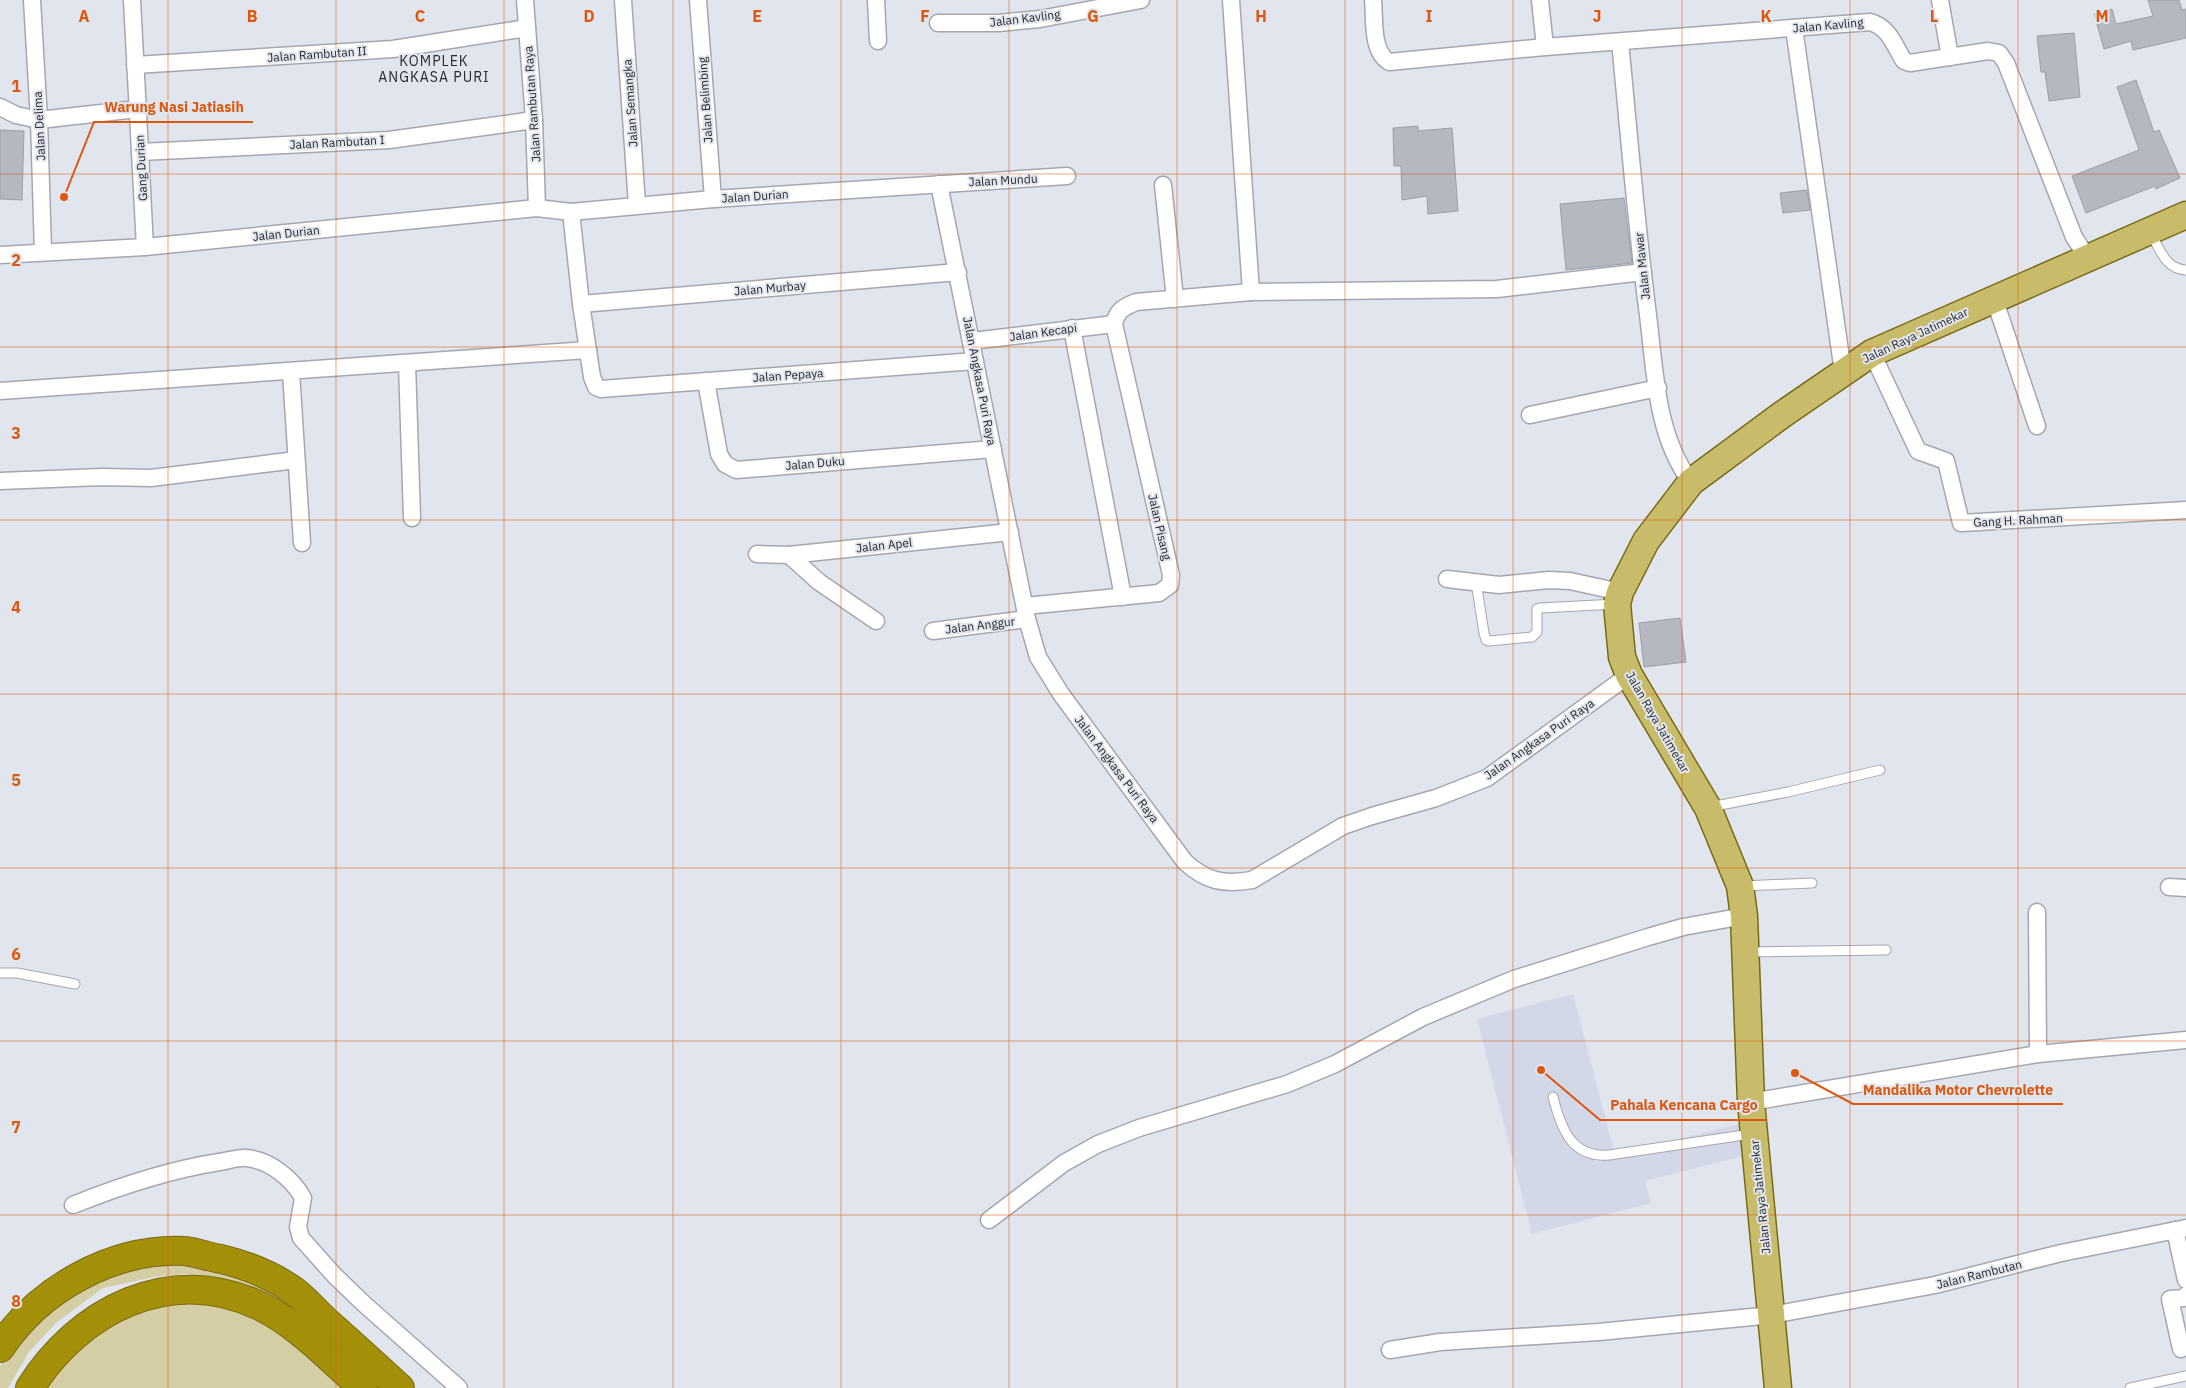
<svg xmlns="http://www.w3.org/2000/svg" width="2186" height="1388" font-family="'IBM Plex Sans',sans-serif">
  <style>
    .built { fill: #d2d8e8 }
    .green { fill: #d5cda4 }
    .building { fill: #b5b8c1; stroke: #9c9fa7 }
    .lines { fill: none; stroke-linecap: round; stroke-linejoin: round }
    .lane-casing { stroke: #a4a7b0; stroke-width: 11 }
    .street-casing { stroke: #a4a7b0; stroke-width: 19 }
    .primary-casing { stroke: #796b15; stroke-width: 29 }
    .highway-casing { stroke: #796b15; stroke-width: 30 }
    .lane { stroke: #fff; stroke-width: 9 }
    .street { stroke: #fff; stroke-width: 16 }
    .primary { stroke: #c8bc6b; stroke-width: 26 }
    .highway { stroke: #a48f09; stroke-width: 28 }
    .grid { fill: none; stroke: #de570e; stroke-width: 1; stroke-opacity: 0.55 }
    .labels { text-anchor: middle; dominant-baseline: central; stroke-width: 4; stroke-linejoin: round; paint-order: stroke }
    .street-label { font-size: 12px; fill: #28292c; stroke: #e1e5ed }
    .neighbourhood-label { font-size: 14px; letter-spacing: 1px; fill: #272a30; stroke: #e1e5ed }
    .grid-label { font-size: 16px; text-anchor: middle; font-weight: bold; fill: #de570e; stroke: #e1e5ed; stroke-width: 4; stroke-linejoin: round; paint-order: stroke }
    .leader { fill: none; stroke: #de570e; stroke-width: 2 }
    .callout-dot { fill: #de570e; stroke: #e1e5ed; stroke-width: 2 }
    .callout-label { font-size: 14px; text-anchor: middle; font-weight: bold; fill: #de570e; stroke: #e1e5ed; stroke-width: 4; stroke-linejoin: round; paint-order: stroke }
  </style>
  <rect width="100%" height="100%" fill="#e1e5ed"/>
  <!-- built -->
  <path class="built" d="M1573 994 1615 1155 1747 1122 1755 1153 1645 1181 1651 1203 1532 1234 1477 1019Z"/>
  <!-- green -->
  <g class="green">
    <path d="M148 1263 181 1264 232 1274 274 1295V1302H266L219 1278 186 1274 154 1277 103 1288 57 1322 29 1352 8 1388H0V1367L8 1352 71 1291Z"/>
    <path d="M170 1294 246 1310 287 1338 341 1388H33L93 1323Z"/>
  </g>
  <!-- building -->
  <g class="building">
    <path d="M2148 0H2179L2182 10 2186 9V38L2133 50 2131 41 2104 49 2094 14 2112 9 2116 24 2153 16Z"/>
    <path d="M2074 33 2080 97 2049 101 2045 72H2041L2037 36Z"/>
    <path d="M2136 80 2154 132 2159 130 2180 178 2156 189 2155 186 2086 213 2072 176 2139 150 2117 87Z"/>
    <path d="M1418 126V131L1452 128 1458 211 1428 214 1427 196 1402 200 1401 166H1394L1393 128Z"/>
    <path d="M0 130 24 131 22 200 0 199Z"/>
    <path d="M1807 190 1810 210 1783 213 1780 193Z"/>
    <path d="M1624 198 1632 263 1566 270 1560 204Z"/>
    <path d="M1680 618 1686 662 1644 667 1639 623Z"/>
  </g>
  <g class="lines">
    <!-- lane casing -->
    <g class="lane-casing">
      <g id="lane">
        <path d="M2151 234C2160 249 2165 269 2186 270"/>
        <path d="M1476 582 1484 633 1486 640 1489 641 1532 637 1537 632V609L1540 608 1616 604"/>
        <path d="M1710 807 1788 792 1880 770"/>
        <path d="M1742 886 1812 883"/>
        <path d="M1749 952 1886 950"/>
        <path d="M0 973H17L75 984"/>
        <path d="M1553 1097C1561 1128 1571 1158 1609 1155L1751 1134"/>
        <path d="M2130 1388 2186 1376"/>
      </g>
    </g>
    <!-- street casing -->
    <g class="street-casing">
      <g id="street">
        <path d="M32 0 39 120 43 252"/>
        <path d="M132 0 145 247"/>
        <path d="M525 0 534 120 537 208"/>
        <path d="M623 0 637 205"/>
        <path d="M698 0 713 199"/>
        <path d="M876 0 878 41"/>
        <path d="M1231 0 1251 292"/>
        <path d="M1373 0C1375 20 1371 51 1389 62L1545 47 1870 22C1889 27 1894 45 1904 61L1910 63 1988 51 1999 53 2006 63 2074 237 2087 257"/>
        <path d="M1540 0 1545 47"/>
        <path d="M1940 0 1950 57"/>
        <path d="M938 23H998L1040 19 1141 0"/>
        <path d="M1794 28 1843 372"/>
        <path d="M1620 42C1629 133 1636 224 1648 315 1655 371 1656 436 1691 482"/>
        <path d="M135 65 393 49 527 28"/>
        <path d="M0 107 16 115 39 120 137 109"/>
        <path d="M140 152 389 140 534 120"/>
        <path d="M939 184 1027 619 1038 657 1061 694 1185 862C1206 881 1223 885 1252 880L1343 826 1372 816 1436 798 1487 778 1629 675"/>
        <path d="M1163 185 1175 299"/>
        <path d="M571 212 581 304 592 377 596 387 601 389 975 361"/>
        <path d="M0 255 145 247 537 208 571 212 713 199 1067 176"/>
        <path d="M1994 298 2037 426"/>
        <path d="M581 304 958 272"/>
        <path d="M1072 328 1123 597"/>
        <path d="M972 341 1114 324"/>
        <path d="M1872 353 1918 451 1946 461 1961 523 2186 510"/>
        <path d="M407 363 412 518"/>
        <path d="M291 372 302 543"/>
        <path d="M706 381 719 454 725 464 736 470 993 449"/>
        <path d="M0 391 588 350"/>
        <path d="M1530 415 1658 388"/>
        <path d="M0 481 102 477 151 478 296 460"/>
        <path d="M757 554 789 555 1010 532"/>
        <path d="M789 555 819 582 876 621"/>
        <path d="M1447 579 1499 585 1549 580 1570 581 1620 592"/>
        <path d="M1025 606 1159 593 1170 585 1171 575 1114 324C1117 310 1124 307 1136 302L1251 292 1497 289 1643 272"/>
        <path d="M933 631 1027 619"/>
        <path d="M2169 887 2186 888"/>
        <path d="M2037 912 2038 1054"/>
        <path d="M1751 1102 2038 1054 2186 1040"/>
        <path d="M73 1205C120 1186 169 1170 219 1162 227 1161 238 1157 246 1158 269 1160 292 1178 303 1198L298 1227 301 1238 335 1276 363 1303 459 1388"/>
        <path d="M989 1220 1064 1163 1098 1144 1139 1128 1287 1084 1335 1064 1423 1017 1514 979 1648 937 1683 927 1744 916"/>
        <path d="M2175 1230 2186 1280"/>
        <path d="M2181 1349 2170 1299 2184 1298 2186 1295"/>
        <path d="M1390 1350 1440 1342 1599 1332 1772 1315 1935 1285 2061 1253 2186 1228"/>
      </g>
    </g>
    <!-- primary casing -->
    <g class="primary-casing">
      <path id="primary" d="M1778 1388 1751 1102 1744 916 1740 886 1708 808 1629 675 1622 657 1617 604 1620 592 1646 541 1691 482 1783 414 1872 353 2186 215"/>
    </g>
    <!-- highway casing -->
    <g class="highway-casing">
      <g id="highway">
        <path d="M0 1348C39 1289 112 1248 184 1251 196 1252 209 1257 221 1259 246 1265 273 1276 294 1291 306 1300 316 1312 327 1322 352 1344 376 1366 400 1388"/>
        <path d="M30 1388C79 1310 170 1263 260 1306 299 1325 331 1360 363 1388"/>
      </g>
    </g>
    <!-- lane -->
    <use href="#lane" class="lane"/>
    <!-- street -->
    <use href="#street" class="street"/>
    <!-- primary -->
    <use href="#primary" class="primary"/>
    <!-- highway -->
    <use href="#highway" class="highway"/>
  </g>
  <!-- grid -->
  <path class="grid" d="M168 0V1388M336 0V1388M504 0V1388M673 0V1388M841 0V1388M1009 0V1388M1177 0V1388M1345 0V1388M1513 0V1388M1682 0V1388M1850 0V1388M2018 0V1388M0 174H2186M0 347H2186M0 520H2186M0 694H2186M0 868H2186M0 1041H2186M0 1215H2186"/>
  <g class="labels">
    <!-- street labels -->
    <g class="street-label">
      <text transform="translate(1025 18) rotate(-7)">Jalan Kavling</text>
      <text transform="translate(1828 25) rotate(-5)">Jalan Kavling</text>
      <text transform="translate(317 54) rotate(-4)">Jalan Rambutan II</text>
      <text transform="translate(705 100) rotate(-94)">Jalan Belimbing</text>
      <text transform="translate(630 103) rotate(-94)">Jalan Semangka</text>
      <text transform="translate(532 104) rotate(-94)">Jalan Rambutan Raya</text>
      <text transform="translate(39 126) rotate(-93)">Jalan Delima</text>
      <text transform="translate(337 142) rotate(-3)">Jalan Rambutan I</text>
      <text transform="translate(141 168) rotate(-93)">Gang Durian</text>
      <text transform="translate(1003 180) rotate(-3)">Jalan Mundu</text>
      <text transform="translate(755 196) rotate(-4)">Jalan Durian</text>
      <text transform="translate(286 233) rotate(-6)">Jalan Durian</text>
      <text transform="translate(1642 266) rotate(-96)">Jalan Mawar</text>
      <text transform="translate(770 288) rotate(-5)">Jalan Murbay</text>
      <text transform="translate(1043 332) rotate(-8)">Jalan Kecapi</text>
      <text transform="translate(1915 335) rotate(-25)">Jalan Raya Jatimekar</text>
      <text transform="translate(788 375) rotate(-4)">Jalan Pepaya</text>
      <text transform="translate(980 381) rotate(79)">Jalan Angkasa Puri Raya</text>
      <text transform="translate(815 463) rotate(-5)">Jalan Duku</text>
      <text transform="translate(2018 520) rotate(-3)">Gang H. Rahman</text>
      <text transform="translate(1160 527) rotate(77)">Jalan Pisang</text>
      <text transform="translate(884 545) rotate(-6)">Jalan Apel</text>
      <text transform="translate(980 625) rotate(-7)">Jalan Anggur</text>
      <text transform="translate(1658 722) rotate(60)">Jalan Raya Jatimekar</text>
      <text transform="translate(1539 739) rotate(-35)">Jalan Angkasa Puri Raya</text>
      <text transform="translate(1117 769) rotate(53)">Jalan Angkasa Puri Raya</text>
      <text transform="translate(1760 1197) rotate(-96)">Jalan Raya Jatimekar</text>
      <text transform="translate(1979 1274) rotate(-14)">Jalan Rambutan</text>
    </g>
    <!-- neighbourhood labels -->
    <g class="neighbourhood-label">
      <text x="434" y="61">KOMPLEK<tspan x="434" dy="16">ANGKASA PURI</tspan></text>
    </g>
  </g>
  <g class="grid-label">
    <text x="84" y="22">A</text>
    <text x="252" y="22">B</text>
    <text x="420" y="22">C</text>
    <text x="589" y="22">D</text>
    <text x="757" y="22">E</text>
    <text x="925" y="22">F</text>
    <text x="1093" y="22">G</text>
    <text x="1261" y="22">H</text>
    <text x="1429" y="22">I</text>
    <text x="1597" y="22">J</text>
    <text x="1766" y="22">K</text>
    <text x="1934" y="22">L</text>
    <text x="2102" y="22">M</text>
    <text x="16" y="92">1</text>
    <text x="16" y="266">2</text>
    <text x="16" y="439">3</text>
    <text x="16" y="613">4</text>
    <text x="16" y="786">5</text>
    <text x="16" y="960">6</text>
    <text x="16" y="1133">7</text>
    <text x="16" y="1307">8</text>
  </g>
  <!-- callouts -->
  <path class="leader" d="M64 197L94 122H253M1795 1073L1853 1104H2063M1541 1070L1600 1120H1767"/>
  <g class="callout-dot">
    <circle cx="64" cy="197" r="5"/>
    <circle cx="1795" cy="1073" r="5"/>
    <circle cx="1541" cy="1070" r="5"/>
  </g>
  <g class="callout-label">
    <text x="174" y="112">Warung Nasi Jatiasih</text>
    <text x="1958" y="1095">Mandalika Motor Chevrolette</text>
    <text x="1684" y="1110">Pahala Kencana Cargo</text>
  </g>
</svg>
